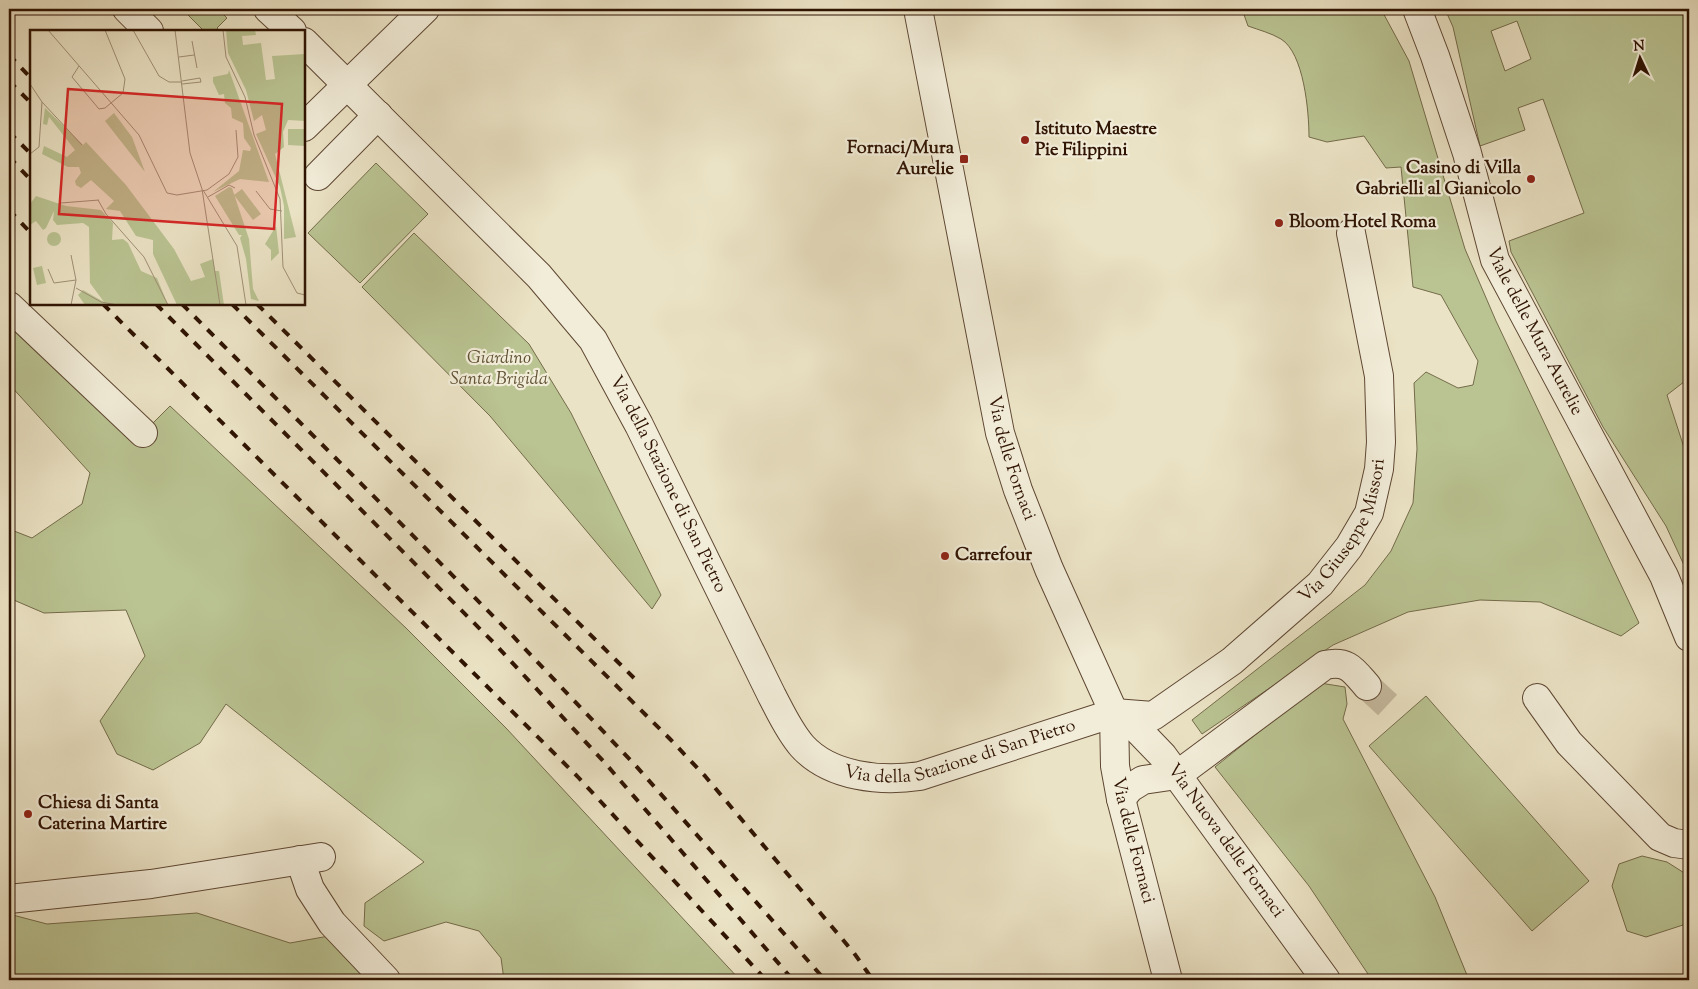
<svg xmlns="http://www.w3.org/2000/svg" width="1698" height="989" font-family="'Sorts Mill Goudy',serif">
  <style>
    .green { fill: #bac392; stroke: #746b4a; fill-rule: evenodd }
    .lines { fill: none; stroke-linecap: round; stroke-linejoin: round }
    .minor-tunnel { stroke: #c5b99e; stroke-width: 28; stroke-dasharray: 28 14; stroke-linecap: butt }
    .minor-casing { stroke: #5e4733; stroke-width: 30 }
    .minor { stroke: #f2edd9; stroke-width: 28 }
    .rail { stroke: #2f1302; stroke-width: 4; stroke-dasharray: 9 9; stroke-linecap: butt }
    .poi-dot { fill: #8f2418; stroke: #f2edd9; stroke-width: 2 }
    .labels { text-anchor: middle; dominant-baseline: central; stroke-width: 4.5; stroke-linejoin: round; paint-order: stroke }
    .poi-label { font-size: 18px; font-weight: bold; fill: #2f1302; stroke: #f2edd9; text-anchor: start }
    .street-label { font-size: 18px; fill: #2f1302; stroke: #f2edd9 }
    .park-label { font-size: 18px; font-style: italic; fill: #605134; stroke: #f2edd9 }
    .inset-road { fill: none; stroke: #a09077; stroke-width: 1 }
    .view { fill: #d62828; fill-opacity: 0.15; stroke: #d62828; stroke-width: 2.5 }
    .inset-edge { fill: none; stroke: #2f1302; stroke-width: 2.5 }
  </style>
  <rect width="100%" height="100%" fill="#ebe3c5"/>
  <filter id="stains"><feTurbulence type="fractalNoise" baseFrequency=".004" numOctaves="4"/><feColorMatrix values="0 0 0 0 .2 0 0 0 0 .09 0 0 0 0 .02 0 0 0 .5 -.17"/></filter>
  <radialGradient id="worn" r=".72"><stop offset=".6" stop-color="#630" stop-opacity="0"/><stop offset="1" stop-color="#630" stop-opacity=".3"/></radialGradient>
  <!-- green -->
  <g class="green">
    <path d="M182 9H218L227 18 217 28 220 31H204Z"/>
    <path d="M1242 9H1381L1409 61 1465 249 1496 321 1639 623 1621 636 1540 602 1480 600 1408 612 1333 645 1202 734 1192 720 1365 585 1391 551 1413 503 1417 449 1414 383 1426 372 1458 388 1473 385 1478 361 1441 295 1413 287 1401 167 1386 168 1364 136 1327 142 1309 137C1309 112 1304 53 1281 39 1271 33 1259 30 1248 26Z"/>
    <path d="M1445 9H1689V378L1667 395 1689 463V576L1666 526 1603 427 1511 252 1509 241 1584 213 1543 99 1518 108 1525 130 1480 146 1453 27ZM1517 21 1531 59 1505 71 1491 31Z"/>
    <path d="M376 163 428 214 360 283 308 233Z"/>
    <path d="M414 233 529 344 571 413 661 595 652 609 490 416 362 287Z"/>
    <path d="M9 306 143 433 170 406 406 628 506 728 740 980H504L501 958 479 931 446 922 384 941 364 926 365 903 424 862 226 704 200 743 153 770 117 754 100 721 145 656 126 610 44 613 9 598V529L32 538 82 504 90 473 9 384Z"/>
    <path d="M1320 683 1345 687 1347 704 1343 719 1435 897 1469 980H1372L1309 886 1215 767Z"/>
    <path d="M1426 696 1589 881 1532 931 1369 746Z"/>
    <path d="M1642 856 1667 862 1689 876V927L1683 925 1646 937 1627 931 1612 886 1619 864Z"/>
    <path d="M197 913 290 943 329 936 373 980H9V914L47 924Z"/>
  </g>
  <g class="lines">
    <!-- minor-tunnel -->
    <path class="minor-tunnel" d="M1367 686 1393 710"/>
    <!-- minor casing -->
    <g class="minor-casing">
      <g id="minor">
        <path d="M127 9 149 31"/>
        <path d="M268 9 292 31"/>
        <path id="s1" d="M918 9 1000 433 1018 490 1049 569 1114 713 1115 766 1121 799 1168 980"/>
        <path id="s2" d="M1417 9 1435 56 1467 153 1495 260 1664 576 1689 637"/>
        <path id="s3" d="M304 42 539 276 593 340 639 425 772 696C781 713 789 731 802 746 830 777 881 782 920 776L1114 713 1153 716 1232 661 1320 584 1349 547 1369 513 1379 469 1381 442 1379 376 1351 233"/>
        <path d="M304 127 425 9"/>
        <path d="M318 176 378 115"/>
        <path d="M9 306 143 433"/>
        <path d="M1537 698 1569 743 1660 837 1674 843 1689 845"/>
        <path id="s4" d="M1114 713 1138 730 1163 756 1326 980"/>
        <path d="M1121 799 1130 788 1143 780 1177 775 1325 665C1348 660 1353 670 1367 686"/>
        <path d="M300 860 310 889 332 923 386 980"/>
        <path d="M9 899 151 884 321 857"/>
      </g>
    </g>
    <!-- minor -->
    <use href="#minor" class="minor"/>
    <!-- rail -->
    <g class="rail">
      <path d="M9 55 31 78"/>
      <path d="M9 81 31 103"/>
      <path d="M9 132 31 154"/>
      <path d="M9 157 31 180"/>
      <path d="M9 210 31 233"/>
      <path d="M103 304 577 776 766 980"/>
      <path d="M156 304 495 644 605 763 793 980"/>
      <path d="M182 304 510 633 636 766 825 980"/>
      <path d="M232 304 669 738 705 776 854 953 873 980"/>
      <path d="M257 304 634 678"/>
    </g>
  </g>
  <!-- markers -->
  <g class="poi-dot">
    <circle cx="1025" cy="140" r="5"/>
    <rect x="959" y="154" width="10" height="10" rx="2.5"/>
    <circle cx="1531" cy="179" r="5"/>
    <circle cx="1279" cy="223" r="5"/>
    <circle cx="945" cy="556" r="5"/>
    <circle cx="28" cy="814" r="5"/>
  </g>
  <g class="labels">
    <!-- poi labels -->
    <g class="poi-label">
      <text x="1035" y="130">Istituto Maestre<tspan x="1035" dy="21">Pie Filippini</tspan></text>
      <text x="954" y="149" text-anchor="end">Fornaci/Mura<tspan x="954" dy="21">Aurelie</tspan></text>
      <text x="1521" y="169" text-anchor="end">Casino di Villa<tspan x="1521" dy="21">Gabrielli al Gianicolo</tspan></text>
      <text x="1289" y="223">Bloom Hotel Roma</text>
      <text x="955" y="556">Carrefour</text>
      <text x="38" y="804">Chiesa di Santa<tspan x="38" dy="21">Caterina Martire</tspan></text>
    </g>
    <!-- street labels -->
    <g class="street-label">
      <text stroke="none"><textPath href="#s2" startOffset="344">Viale delle Mura Aurelie</textPath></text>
      <text stroke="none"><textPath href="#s1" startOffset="459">Via delle Fornaci</textPath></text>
      <text stroke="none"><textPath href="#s3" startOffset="578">Via della Stazione di San Pietro</textPath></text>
      <text stroke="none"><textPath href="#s3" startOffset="1514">Via Giuseppe Missori</textPath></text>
      <text stroke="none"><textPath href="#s3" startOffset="1042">Via della Stazione di San Pietro</textPath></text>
      <text stroke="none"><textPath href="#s1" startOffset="864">Via delle Fornaci</textPath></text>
      <text stroke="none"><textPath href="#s4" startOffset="171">Via Nuova delle Fornaci</textPath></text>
    </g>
    <!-- park labels -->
    <g class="park-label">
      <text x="499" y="359">Giardino<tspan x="499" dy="21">Santa Brigida</tspan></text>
    </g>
  </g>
  <!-- overview -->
  <g transform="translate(30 30)">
    <rect width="275" height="275" fill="#ebe3c5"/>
    <path d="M196 0H225L226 5 212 6 213 15 231 13 236 50 245 49 242 26 275 24V91L258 90 253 102 254 117 245 124 266 207 254 209V176L250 157 226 104 236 100 232 85 224 91 216 60 198 23ZM199 40 239 152 210 149 183 162 209 141 213 120 220 121 221 118 214 108 213 93 202 88 201 78 195 73 194 64 189 65 183 52V47L198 44ZM15 78 53 115 56 112 96 155 144 219 161 251 175 247 170 234 183 229 185 241H189L194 275H147L123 224V210L106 206 90 181 76 179 84 171 61 150 51 158 46 155 45 151 51 143 49 137H38L12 124 14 116 37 127 45 120 19 87 17 95 13 94ZM84 83 102 107 115 142 75 91ZM258 99H275V116L258 115ZM199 157 202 158 219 209 223 259 229 271 221 269 216 229 210 208 212 205H209L185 166ZM212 159 231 184 223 190 204 165ZM6 166 36 176 71 180 83 193 82 210 93 209 98 213 111 241 127 248 138 275H55L48 265 53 260 74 272 60 253 59 197 53 193 27 195 23 190 24 181 16 198 13 200 6 191 0 195V174ZM246 196 249 223 241 231V220L235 214ZM17 209a7 7 0 1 1 14 0a7 7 0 1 1-14 0ZM12 236 16 253 7 255 3 238Z" fill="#bac392"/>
    <path class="inset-road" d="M18 0 109 105 137 163 147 165 177 160 199 144 208 127 206 100M103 0 129 46 139 52H152M145 0 160 123 172 159 190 275M193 0 196 27 215 67 224 105 250 169 253 237 267 263 275 265M162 11 167 38M149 27 164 25M49 36 42 47 69 79 75 78 93 63 95 49 75 0M152 51 170 48 171 52 152 54M0 54 12 72 52 115M0 124 9 117 12 72M173 160 207 216 216 275M226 161 240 179 252 181M178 167 199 155 205 158M68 170 76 184 114 227 138 275M31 173 69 170M18 239 24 253 46 250M46 258 71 272 88 275M41 275 46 250 41 225"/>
    <path class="view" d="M38 59 252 74 244 199 29 184Z"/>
    <rect width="275" height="275" class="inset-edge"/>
  </g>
  <!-- margin -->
  <rect width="1698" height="989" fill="none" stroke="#ebe3c5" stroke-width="30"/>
  <rect x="10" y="10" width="1678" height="969" fill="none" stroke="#2f1302" stroke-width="2.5"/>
  <rect x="15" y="15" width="1668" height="959" fill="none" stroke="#2f1302"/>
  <!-- north arrow -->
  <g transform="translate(1640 58) rotate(356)" stroke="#f2edd9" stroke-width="4" paint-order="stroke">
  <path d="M0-4L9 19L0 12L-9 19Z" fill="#2f1302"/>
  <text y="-8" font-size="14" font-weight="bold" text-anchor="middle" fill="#2f1302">N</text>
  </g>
  <rect width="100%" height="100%" filter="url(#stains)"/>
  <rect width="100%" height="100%" fill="url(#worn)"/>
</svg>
